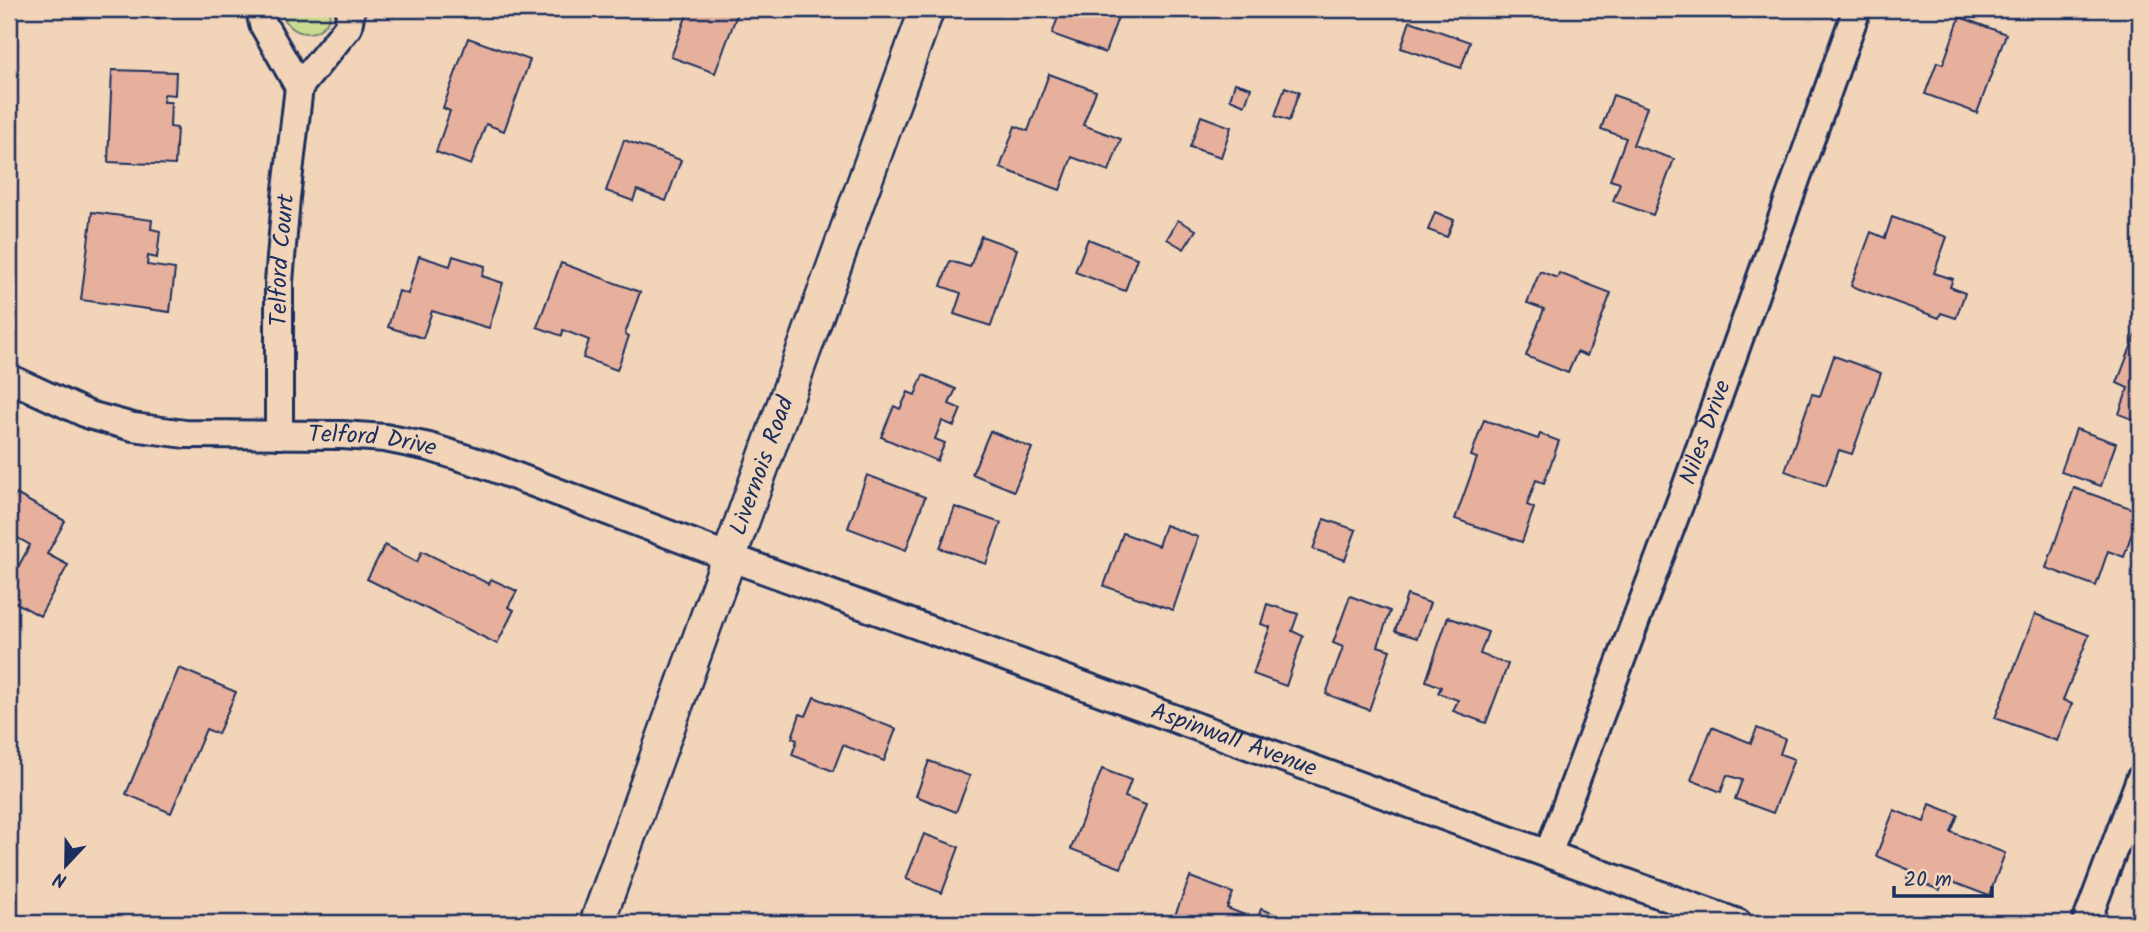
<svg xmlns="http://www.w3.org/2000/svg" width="2149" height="932" font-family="Kalam,sans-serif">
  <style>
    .green { fill: #cada8e; stroke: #728476; stroke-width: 2 }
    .building { fill: #e6b09c; stroke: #1b2f5e; stroke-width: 2 }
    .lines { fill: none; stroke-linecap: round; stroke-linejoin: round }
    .minor-casing { stroke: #1b2f5e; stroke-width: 32 }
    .tertiary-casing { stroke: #1b2f5e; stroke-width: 38 }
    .minor { stroke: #f2d5b9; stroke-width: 26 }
    .tertiary { stroke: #f2d5b9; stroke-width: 33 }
    .labels { text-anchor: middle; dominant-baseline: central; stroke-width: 5; stroke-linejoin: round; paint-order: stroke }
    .street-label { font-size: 24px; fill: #1b2f5e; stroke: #f2d5b9 }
  </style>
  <rect width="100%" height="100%" fill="#f2d5b9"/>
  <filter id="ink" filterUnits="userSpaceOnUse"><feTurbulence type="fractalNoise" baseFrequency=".0143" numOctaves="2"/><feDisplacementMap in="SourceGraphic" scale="14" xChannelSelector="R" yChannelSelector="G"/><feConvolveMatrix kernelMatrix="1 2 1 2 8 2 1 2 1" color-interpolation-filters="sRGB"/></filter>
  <g filter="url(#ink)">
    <!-- green -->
    <path class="green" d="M281 9H331C328 41 287 41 281 9Z"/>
    <!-- building -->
    <g class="building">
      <path d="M101 9H161L160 18 100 11Z"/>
      <path d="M689 9H739L715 73 671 57Z"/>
      <path d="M1061 9H1121L1105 53 1052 34Z"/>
      <path d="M1728 9H1757L1754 18Z"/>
      <path d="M1960 17 2006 34 1977 113 1925 94 1937 62 1943 64Z"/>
      <path d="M1410 21 1470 42 1461 68 1401 48Z"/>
      <path d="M468 38 530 60 504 131 486 124 471 165 436 152 450 111 443 108Z"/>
      <path d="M112 70 176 72 175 95 164 94 163 102H171L170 127 177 128 175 165 108 162Z"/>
      <path d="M1049 74 1096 91 1083 125 1121 139 1109 171 1072 157 1060 190 1000 168 1015 126 1028 131Z"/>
      <path d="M1235 83 1251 88 1245 105 1230 99Z"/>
      <path d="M1285 87 1299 92 1289 121 1275 116Z"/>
      <path d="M1613 95 1647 107 1633 145 1674 159 1653 215 1613 201 1620 183 1610 180 1626 138 1601 129Z"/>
      <path d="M1201 116 1231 127 1221 157 1190 147Z"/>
      <path d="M624 140 681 160 666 201 637 190 633 201 606 191Z"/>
      <path d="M92 212 152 220 151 229 160 231 157 258 148 256 147 265 175 269 170 312 81 300Z"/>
      <path d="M1435 212 1454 220 1447 237 1428 230Z"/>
      <path d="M1892 217 1947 237 1934 273 1953 279 1950 287 1965 293 1956 318 1941 313 1939 318 1851 286 1871 232 1885 238Z"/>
      <path d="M1178 220 1196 230 1184 249 1167 239Z"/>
      <path d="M981 236 1017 249 991 326 954 314 961 293 941 286 950 261 970 267Z"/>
      <path d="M1088 239 1137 258 1125 291 1075 272Z"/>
      <path d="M419 256 450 266 453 256 485 266 482 276 503 283 489 328 432 311 423 338 388 327 399 291 408 294Z"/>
      <path d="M561 263 640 292 625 334 629 336 617 370 583 358 589 340 563 330 562 336 537 327Z"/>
      <path d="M1540 271 1557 278 1559 273 1611 293 1587 356 1577 352 1568 373 1526 356 1544 309 1527 303Z"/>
      <path d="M2137 331 2140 332V422L2119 414 2128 388 2117 383Z"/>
      <path d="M1834 356 1881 373 1852 454 1839 450 1826 486 1785 471 1812 394 1820 396Z"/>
      <path d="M923 375 956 389 949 404 961 409 954 426 942 421 935 439 945 443 937 461 881 437 894 406 900 409 908 392 915 395Z"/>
      <path d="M1484 420 1538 439 1540 434 1559 441 1544 483 1536 480 1527 505 1534 508 1522 542 1455 519 1477 458 1471 456Z"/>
      <path d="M2076 429 2116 443 2101 486 2061 472Z"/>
      <path d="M990 431 1032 448 1014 491 972 474Z"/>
      <path d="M867 475 925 497 906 550 848 528Z"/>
      <path d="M2074 488 2139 511 2124 557 2108 551 2096 586 2046 568Z"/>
      <path d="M16 494 65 521 47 554 68 565 40 616 9 599V584L30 545 9 533V508Z"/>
      <path d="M955 507 1001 523 986 564 940 548Z"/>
      <path d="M1324 519 1356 530 1345 560 1313 549Z"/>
      <path d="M1165 525 1198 537 1173 610 1104 586 1123 533 1158 546Z"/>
      <path d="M385 545 417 562 422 551 489 584 491 579 517 591 508 607 514 610 497 644 367 579Z"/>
      <path d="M1407 595 1430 603 1417 638 1395 631Z"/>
      <path d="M1350 596 1390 611 1378 646 1390 650 1369 710 1326 694 1343 647 1333 643Z"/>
      <path d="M1267 604 1298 614 1292 631 1303 636 1286 686 1253 674 1270 627 1261 624Z"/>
      <path d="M2035 614 2089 635 2063 700 2072 704 2057 741 1995 718Z"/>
      <path d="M1448 617 1488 632 1480 654 1508 664 1486 723 1453 711 1458 700 1438 693 1441 687 1426 681Z"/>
      <path d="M179 668 236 692 218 734 206 729 171 813 126 794Z"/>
      <path d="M814 697 896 729 884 761 843 745 833 771 792 755 797 740 792 738 800 714 806 716Z"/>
      <path d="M1712 727 1751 743 1757 728 1785 739 1780 754 1794 759 1773 813 1735 799 1742 780 1727 775 1721 792 1691 780Z"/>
      <path d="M929 761 970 776 956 812 916 796Z"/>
      <path d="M1102 769 1131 780 1125 797 1146 805 1121 868 1071 849Z"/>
      <path d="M1930 804 1958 815 1951 832 2005 853 1989 896 1950 881 1949 885 1943 882 1940 890 1907 878 1910 870 1876 856 1894 810 1924 822Z"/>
      <path d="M924 834 959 847 942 893 906 879Z"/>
      <path d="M1190 877 1233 893 1227 908 1257 920 1261 909 1298 923H1172Z"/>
    </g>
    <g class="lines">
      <!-- minor casing -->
      <g class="minor-casing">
        <g id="minor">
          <path d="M260 9 263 24 299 87"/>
          <path id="s1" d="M9 378 89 415 133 427 185 434 342 435 385 438 429 447 486 465 729 557 1738 923"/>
          <path id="s2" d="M279 435V282L286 198 299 87 348 27 351 9"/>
          <path id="s3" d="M1548 854 1686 487 1857 9"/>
          <path d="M2086 923 2140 779"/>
        </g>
      </g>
      <!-- tertiary casing -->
      <g class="tertiary-casing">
        <g id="tertiary">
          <path id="s4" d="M597 923 927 9"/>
        </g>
      </g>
      <!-- minor -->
      <use href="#minor" class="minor"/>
      <!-- tertiary -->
      <use href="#tertiary" class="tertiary"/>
    </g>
  </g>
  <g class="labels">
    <!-- street labels -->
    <g class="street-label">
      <text stroke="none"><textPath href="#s2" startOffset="175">Telford Court</textPath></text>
      <text stroke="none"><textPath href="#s3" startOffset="450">Niles Drive</textPath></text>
      <text stroke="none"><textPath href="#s1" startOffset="374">Telford Drive</textPath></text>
      <text stroke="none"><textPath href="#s4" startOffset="486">Livernois Road</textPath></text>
      <text stroke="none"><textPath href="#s1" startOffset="1288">Aspinwall Avenue</textPath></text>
    </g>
  </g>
  <!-- margin -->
  <rect width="2149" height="932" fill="none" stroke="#f2d5b9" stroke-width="35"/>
  <rect x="18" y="18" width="2114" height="897" fill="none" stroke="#1b2f5e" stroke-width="2.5" filter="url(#ink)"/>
  <!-- north arrow -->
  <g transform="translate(66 865) rotate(202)" stroke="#f2d5b9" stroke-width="5" paint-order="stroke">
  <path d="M0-5L12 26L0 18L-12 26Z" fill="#1b2f5e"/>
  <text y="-10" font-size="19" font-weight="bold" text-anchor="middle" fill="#1b2f5e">N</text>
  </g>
  <!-- scale -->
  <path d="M1894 886v10h98v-10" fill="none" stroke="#1b2f5e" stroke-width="3.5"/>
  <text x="1904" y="886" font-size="21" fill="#1b2f5e" stroke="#f2d5b9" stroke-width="5" paint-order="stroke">20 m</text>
</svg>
